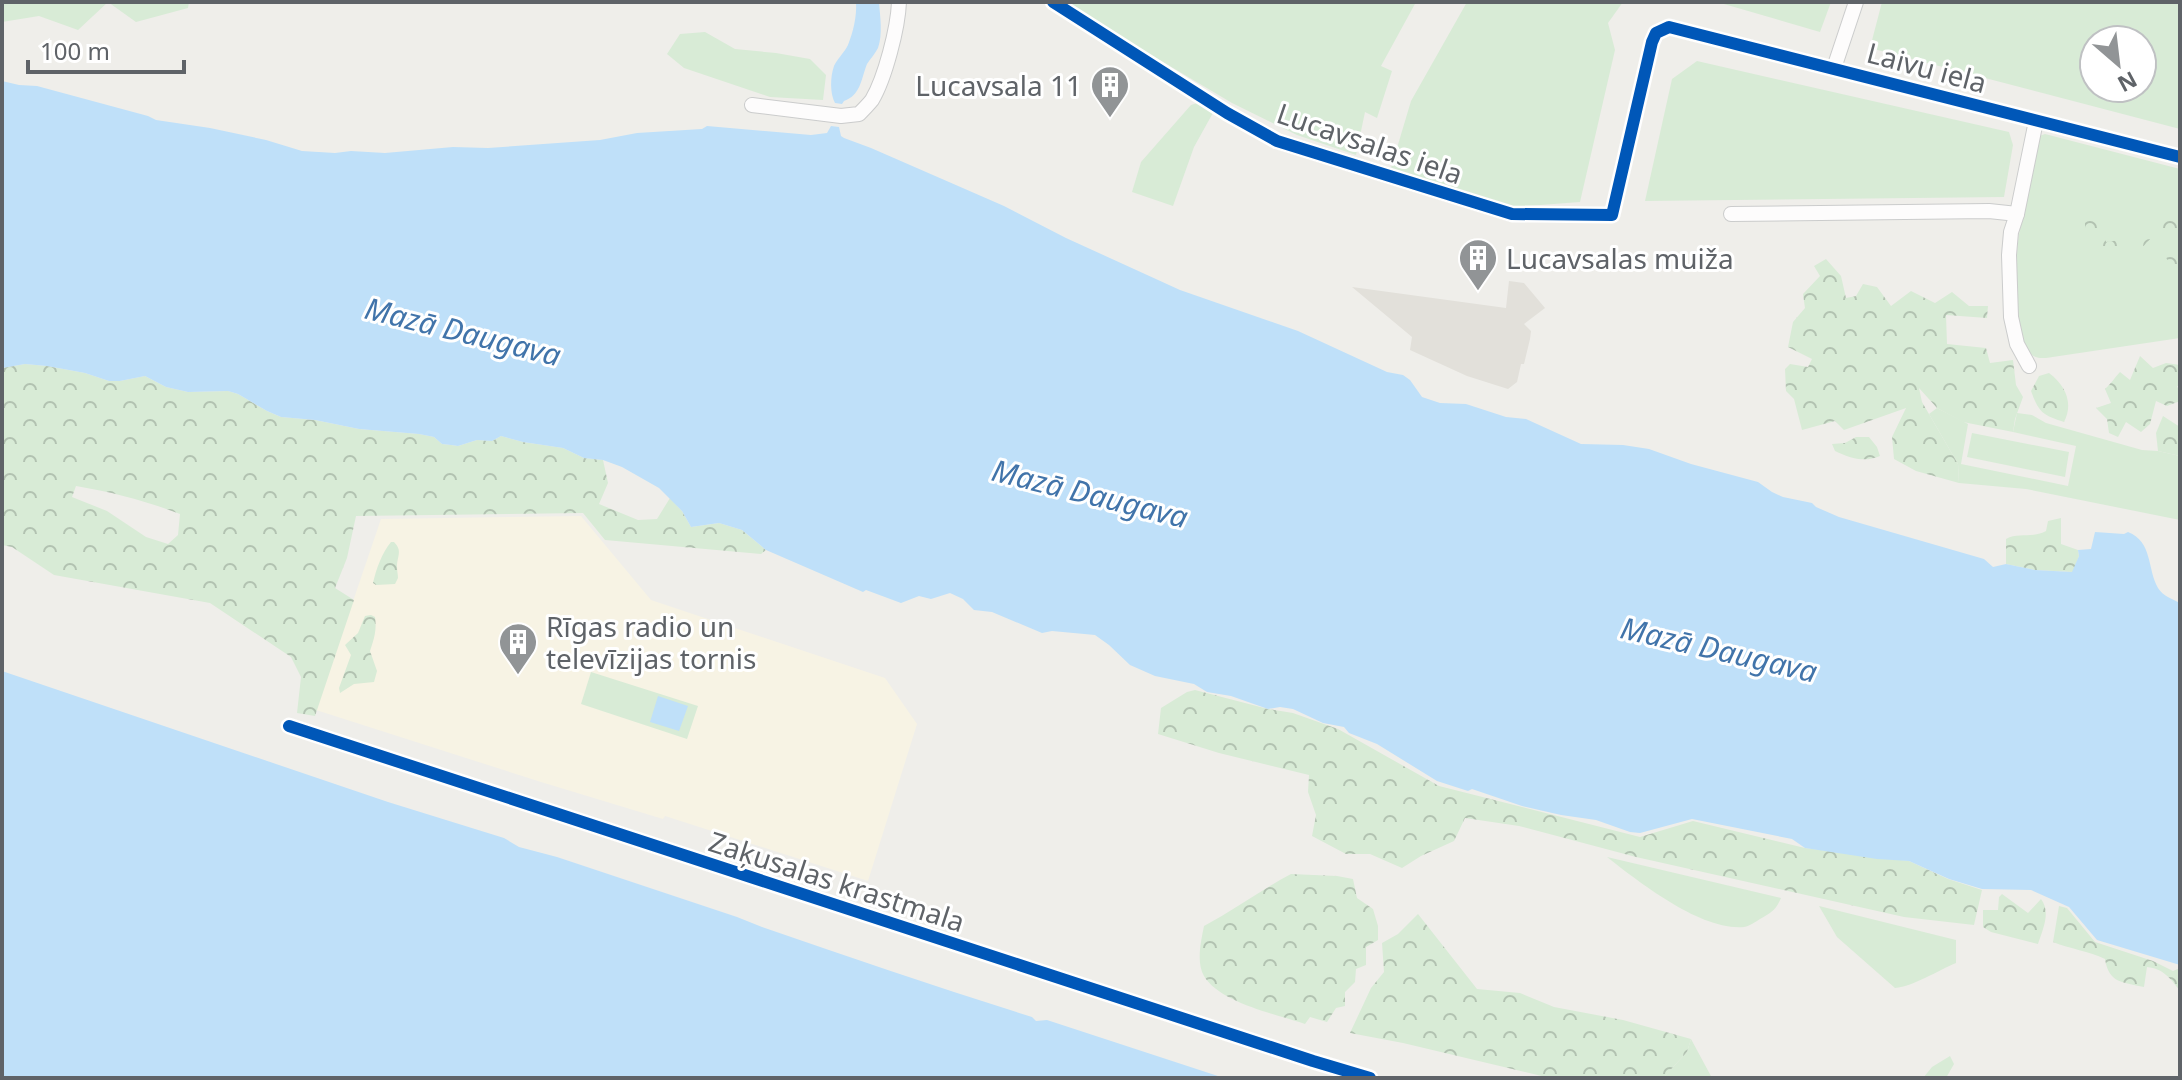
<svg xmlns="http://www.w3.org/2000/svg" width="2182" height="1080" font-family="'Noto Sans',sans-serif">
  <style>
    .commercial { fill: #f7f3e4 }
    .education { fill: #e2e0da }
    .green { fill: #d8ebd6; fill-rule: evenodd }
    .forest { fill: url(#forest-crowns); fill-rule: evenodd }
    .water { fill: #bfe0f9 }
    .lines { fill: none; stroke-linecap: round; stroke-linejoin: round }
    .minor-casing { stroke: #cbcccc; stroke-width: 16 }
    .minor { stroke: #fdfcfc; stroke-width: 14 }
    .cycleway-casing { stroke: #fff; stroke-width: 17 }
    .cycleway { stroke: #0057b8; stroke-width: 12 }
    .labels { text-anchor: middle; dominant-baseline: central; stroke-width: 6; stroke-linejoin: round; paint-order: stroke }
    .street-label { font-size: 28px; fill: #5f6368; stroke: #fff }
    .poi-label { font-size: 28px; fill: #5f6368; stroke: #fff; text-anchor: start }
    .water-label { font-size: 30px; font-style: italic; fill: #4174aa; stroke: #fff }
  </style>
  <defs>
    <pattern id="forest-crowns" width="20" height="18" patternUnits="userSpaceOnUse" patternTransform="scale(2)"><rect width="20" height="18" fill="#d8ebd6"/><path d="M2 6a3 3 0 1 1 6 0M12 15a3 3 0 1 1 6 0" fill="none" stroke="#b2c2b1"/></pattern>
  </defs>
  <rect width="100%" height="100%" fill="#efeeea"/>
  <!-- commercial -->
  <path class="commercial" d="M581 516 651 600 885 678 917 724 868 881 665 816 663 819 541 782 316 710 381 519Z"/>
  <!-- education -->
  <path class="education" d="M1509 281 1524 283 1545 308 1524 324 1531 331 1530 339 1524 364H1521L1517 382 1508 389 1467 376 1410 350 1412 337 1352 287 1506 308Z"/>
  <!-- green -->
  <g class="green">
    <path d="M2 2H189L188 8 136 22 108 2 78 30 39 16 2 22Z"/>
    <path d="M1062 2H1416L1381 66 1392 71 1377 118 1365 112 1356 155 1297 135 1232 103Z"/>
    <path d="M1467 2H1623L1608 23 1615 50 1580 202 1514 207 1391 168 1411 101Z"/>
    <path d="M1717 2H1831L1820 32Z"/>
    <path d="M1882 2H2180V129L1870 48ZM2094 40H2142V88H2094Z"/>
    <path d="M705 32 735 49 776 53 810 59 826 75 823 100 770 97 684 68 667 54 680 34Z"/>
    <path d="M1697 61 2009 132 2013 145 2004 197 1645 201 1672 79Z"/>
    <path d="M1200 102 1214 111 1194 147 1173 206 1132 192 1141 162 1191 105Z"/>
    <path d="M2045 134 2180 169V338L2046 358C2039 358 2034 358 2029 352 2014 337 2015 256 2019 235 2024 201 2032 169 2039 136Z"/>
    <path d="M1937 408 1968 424 1961 464 2068 486 2076 446 2013 432 2017 413 2032 415 2046 423 2142 450 2158 451 2180 456V520L2026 489 1959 483 1958 464 1929 414Z"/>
    <path d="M1972 433 2069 452 2065 477 1967 457Z"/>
    <path d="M591 672 698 706 687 739 581 704Z"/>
    <path d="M1607 857 1781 898C1776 910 1771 913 1760 919 1755 922 1750 926 1744 927 1701 931 1639 882 1607 857Z"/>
    <path d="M1819 906 1956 940V963C1937 971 1914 986 1895 988L1837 937Z"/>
    <path d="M1691 1039 1712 1078H1663L1687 1052Z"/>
    <path d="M1950 1056 1954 1064 1946 1078H1923L1932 1067Z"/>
  </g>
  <!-- forest -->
  <g class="forest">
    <path d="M2180 216V263L2170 266 2155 233 2158 219Z"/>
    <path d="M2102 217 2106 242 2120 240 2138 233 2152 237 2136 254 2094 256 2085 248V221Z"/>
    <path d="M1826 259 1841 276 1846 298 1856 296 1863 284 1877 287 1891 306 1911 291 1935 303 1952 292 1969 306H1988L1987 318 1946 315 1947 344 1986 348 1990 363 2013 360 2016 385 2023 397 2015 419 2013 432 1963 422 1937 408 1919 388 1922 402 1958 464 1959 483 1916 471 1894 459 1892 437 1906 408 1844 430 1835 421 1802 430 1794 399 1786 391 1785 369 1790 364 1808 367 1812 359 1788 347 1793 322 1805 308 1803 294 1820 276 1814 266Z"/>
    <path d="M2140 356 2153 368 2166 363 2180 365V386H2177L2180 393V401L2167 406 2156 401 2150 424 2141 432 2126 422 2118 437 2109 433 2107 419 2096 408 2111 403 2105 389C2111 384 2114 378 2120 372L2130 380Z"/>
    <path d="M25 364 47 366 85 373 109 381H120L145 376 166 387 188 392 228 391 238 394 267 411 281 417 315 420 359 429 419 434 434 437 442 444 451 445 458 446 477 440 492 441 501 436 523 442 563 448 584 458 603 460 608 483 599 504 638 520 657 519 670 498 682 511 691 527 719 523 742 530 766 550 761 554 605 540 583 513 356 516 347 558 335 588 354 600 315 716 297 713 301 677 291 657 210 603 54 575 12 547 2 545V368ZM76 486C112 492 146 501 180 514L178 535 168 544 146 537 107 511 72 497Z"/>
    <path d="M2049 373C2065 385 2074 403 2064 422 2043 415 2039 413 2031 391L2039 376Z"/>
    <path d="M2163 416 2180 427V456L2158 451 2156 433Z"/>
    <path d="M1856 437H1869L1877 447 1880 456C1864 463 1850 458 1835 451L1832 444 1845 443Z"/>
    <path d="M2061 518V544L2078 550 2079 556 2073 572 2035 570 2006 564V539C2019 532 2031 539 2046 531L2048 521Z"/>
    <path d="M391 542H394C403 551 397 556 397 567 397 571 398 575 398 578L395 584 376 585 373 583C376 569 382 553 391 542Z"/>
    <path d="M371 615 375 617C377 630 374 639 370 651L377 671 374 682 354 684 340 693 339 688 351 655 345 645 358 633 365 616Z"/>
    <path d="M1195 690 1268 709 1293 713 1338 729 1439 786 1585 823 1640 837 1693 821 1805 848 1909 861 1948 879 1982 890 1974 925 1904 917 1636 857 1519 826 1465 818 1454 841 1421 856 1402 868 1370 854H1346L1312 836 1316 815 1308 792 1309 775 1219 753 1158 734 1161 708 1187 692Z"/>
    <path d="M1291 874 1337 876 1353 879 1357 898 1373 909 1378 926V940L1366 947V965L1356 969 1355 982 1345 992V1006L1336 1008 1327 1022 1310 1017 1305 1024C1276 1014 1220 1003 1204 976 1196 962 1201 941 1204 926 1234 910 1261 890 1291 874Z"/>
    <path d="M2002 894 2028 913 2041 899C2051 912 2043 929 2038 944L1991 932 1983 927V910H1998L1999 897Z"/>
    <path d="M2059 906 2067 908 2095 942 2153 961 2173 971 2180 968V991C2170 978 2164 969 2147 967L2144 987C2123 982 2109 984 2105 959 2089 951 2070 949 2053 942Z"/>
    <path d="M1418 914 1477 989 1520 993 1554 1007 1623 1020 1691 1039 1687 1052 1663 1078H1550L1403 1043 1350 1033 1371 988 1384 972 1382 943 1398 934Z"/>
  </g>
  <!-- water -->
  <g class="water">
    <path d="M856 2H879C880 16 883 34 878 48 875 54 870 59 867 64 861 79 861 95 844 101L842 104 835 103C830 94 830 77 834 66 837 59 844 53 848 45 853 32 857 17 856 2Z"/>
    <path d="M2 81 19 85 37 86 148 116 156 120 210 128 266 140 302 151 335 153 351 151 385 153 453 147 488 148 600 140 637 133 702 129 707 126 811 135 827 133 831 126 839 127 841 136 844 138 871 148 1004 206 1066 238 1180 290 1298 331 1387 372 1403 375 1410 380 1422 397 1440 403 1466 404 1506 417 1526 419 1581 444 1623 445 1649 449 1691 464 1758 482 1772 492 1783 497 1812 503 1816 507 1839 517 1984 559 1993 567 2006 564 2035 570 2072 572 2079 556 2078 550 2091 549 2095 532 2124 534 2128 532C2153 542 2147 569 2158 588 2163 596 2172 599 2180 603V965L2097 940 2069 907 2031 890 1982 889 1949 879 1909 861 1877 859 1805 848 1792 839 1692 819 1640 833 1630 832 1596 820 1561 815 1522 806 1472 789 1468 791 1437 781 1377 744 1349 733 1344 727 1323 723 1293 709 1280 707 1268 709 1231 696 1207 692 1194 684 1155 676 1130 665 1109 645 1095 635 1052 631 1042 633 992 612 974 610 963 599 950 593 931 599 919 596 901 603 866 590 863 592 766 550 742 530 719 523 691 527 682 511 659 488 622 467 603 460 584 458 563 448 523 442 501 436 492 441 477 440 458 446 451 445 442 444 434 437 419 434 359 429 315 420 281 417 267 411 238 394 228 391 188 392 166 387 145 376 120 381H109L85 373 47 366 25 364 2 368Z"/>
    <path d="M2 671 388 802 504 838 519 847 557 857 737 917 762 927C852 958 942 989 1032 1017L1036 1021 1047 1020 1224 1078H2Z"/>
    <path d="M658 696 688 706 679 731 650 722Z"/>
  </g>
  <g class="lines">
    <!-- minor casing -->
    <g class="minor-casing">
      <g id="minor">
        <path d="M1053 2 1227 113 1277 141 1512 214 1612 215 1652 42 1656 33 1669 27 2180 157"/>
        <path d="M1834 68 1856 2"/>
        <path d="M752 105 841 116 859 114C863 110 868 105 872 100 885 78 898 28 899 2"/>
        <path d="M1731 214 1989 211 2017 214"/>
        <path d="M2029 366 2017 344 2011 317 2009 255 2011 232 2017 214 2036 121"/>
        <path d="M289 726 1313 1061 1370 1078"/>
      </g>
    </g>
    <!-- minor -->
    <use href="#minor" class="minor"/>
    <!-- cycleway casing -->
    <g class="cycleway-casing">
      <g id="cycleway">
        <path d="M1053 2 1227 113 1277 141 1512 214 1612 215 1652 42 1656 33 1669 27 2180 157"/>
        <path d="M289 726 1313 1061 1370 1078"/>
      </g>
    </g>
    <!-- cycleway -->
    <use href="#cycleway" class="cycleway"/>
  </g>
  <!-- icons -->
  <defs>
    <g id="building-pin" transform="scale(2)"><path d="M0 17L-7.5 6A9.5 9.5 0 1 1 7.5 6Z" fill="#919496" stroke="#fff"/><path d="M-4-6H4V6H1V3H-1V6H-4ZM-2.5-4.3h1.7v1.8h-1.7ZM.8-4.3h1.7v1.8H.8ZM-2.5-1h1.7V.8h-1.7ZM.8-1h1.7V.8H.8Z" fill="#fff"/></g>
  </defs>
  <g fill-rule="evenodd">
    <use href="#building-pin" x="1110" y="85"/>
    <use href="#building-pin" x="1478" y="258"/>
    <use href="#building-pin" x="518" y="642"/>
  </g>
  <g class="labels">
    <!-- street labels -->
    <g class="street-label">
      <text transform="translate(1927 67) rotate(15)">Laivu iela</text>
      <text transform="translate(1370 143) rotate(19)">Lucavsalas iela</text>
      <text transform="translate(837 881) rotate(18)">Zaķusalas krastmala</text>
    </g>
    <!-- poi labels -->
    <g class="poi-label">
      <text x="1082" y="85" text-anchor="end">Lucavsala 11</text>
      <text x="1506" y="258">Lucavsalas muiža</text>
      <text x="546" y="626">Rīgas radio un<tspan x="546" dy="32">televīzijas tornis</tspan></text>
    </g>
    <!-- water labels -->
    <g class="water-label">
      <text transform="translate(463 331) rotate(14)">Mazā Daugava</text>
      <text transform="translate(1090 493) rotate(14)">Mazā Daugava</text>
      <text transform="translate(1719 649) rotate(13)">Mazā Daugava</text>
    </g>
  </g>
  <!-- border -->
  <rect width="2182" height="1080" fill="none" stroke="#5f6368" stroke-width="8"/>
  <!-- north arrow -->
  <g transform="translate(2118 64) rotate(152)"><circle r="38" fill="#ffffff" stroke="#bfc1c3" stroke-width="2"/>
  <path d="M0-6L14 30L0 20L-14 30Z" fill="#919496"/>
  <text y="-12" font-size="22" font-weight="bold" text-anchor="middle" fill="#5f6368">N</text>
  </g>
  <!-- scale -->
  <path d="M28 60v12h156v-12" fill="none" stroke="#5f6368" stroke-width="4"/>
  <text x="40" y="60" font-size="24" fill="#5f6368" stroke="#ffffff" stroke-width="6" paint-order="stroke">100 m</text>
</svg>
